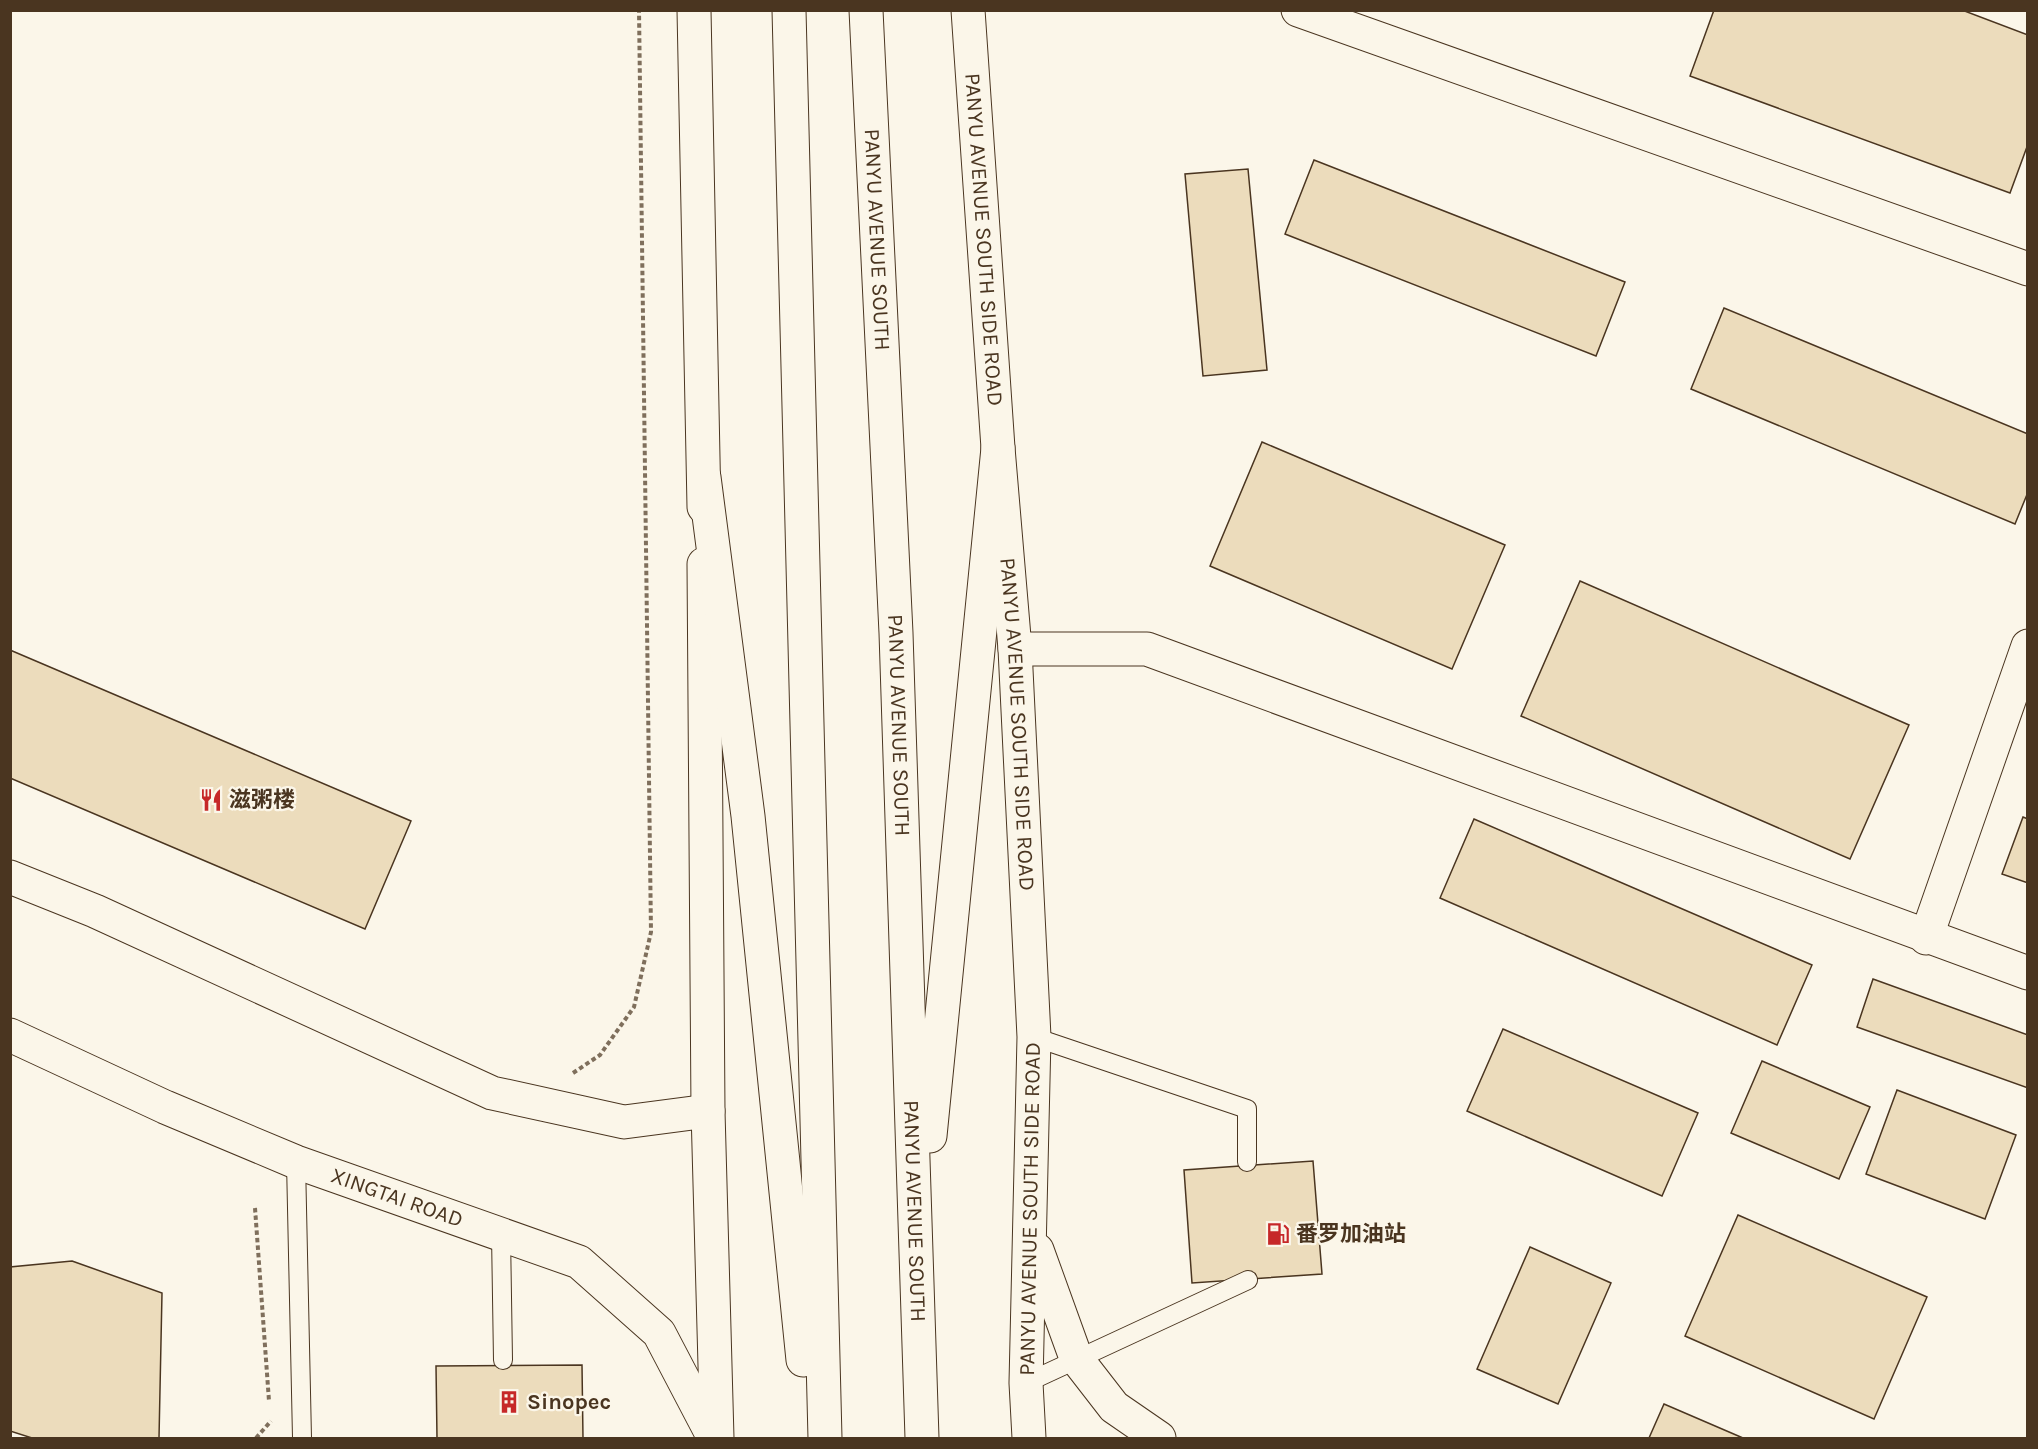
<svg xmlns="http://www.w3.org/2000/svg" width="2038" height="1449" font-family="Karla,'Noto Sans SC',sans-serif">
  <style>
    .building { fill: #ecdcbc; stroke: #4a3520; stroke-width: 1.5 }
    .lines { fill: none; stroke-linecap: round; stroke-linejoin: round }
    .service-casing { stroke: #4a3520; stroke-width: 20 }
    .minor-casing { stroke: #4a3520; stroke-width: 35 }
    .tertiary-casing { stroke: #4a3520; stroke-width: 35 }
    .secondary-casing { stroke: #4a3520; stroke-width: 35 }
    .trunk-casing { stroke: #4a3520; stroke-width: 35 }
    .path { stroke: #7f6f5c; stroke-width: 4; stroke-dasharray: 4.5 3; stroke-linecap: butt }
    .service { stroke: #fbf6e9; stroke-width: 18 }
    .minor { stroke: #fbf6e9; stroke-width: 33 }
    .tertiary { stroke: #fbf6e9; stroke-width: 33 }
    .secondary { stroke: #fbf6e9; stroke-width: 33 }
    .trunk { stroke: #fbf6e9; stroke-width: 33 }
    .labels { text-anchor: middle; dominant-baseline: central; stroke-width: 4.5; stroke-linejoin: round; paint-order: stroke }
    .street-label { font-size: 22px; fill: #4a3520; stroke: #fbf6e9 }
    .poi-label { font-size: 22px; font-weight: bold; fill: #4a3520; stroke: #fbf6e9; text-anchor: start }
  </style>
  <rect width="100%" height="100%" fill="#fbf6e9"/>
  <!-- building -->
  <g class="building">
    <path d="M1714 10H1962L2028 35V144L2010 193 1690 76Z"/>
    <path d="M1314 160 1625 282 1596 356 1285 234Z"/>
    <path d="M1248 169 1267 370 1203 376 1185 174Z"/>
    <path d="M1724 308 2028 434V492L2015 524 1691 389Z"/>
    <path d="M1262 442 1505 545 1452 669 1210 566Z"/>
    <path d="M1580 581 1909 725 1850 859 1521 716Z"/>
    <path d="M10 650 411 821 365 929 10 778Z"/>
    <path d="M2023 817 2028 819V883L2002 874Z"/>
    <path d="M1474 819 1812 965 1777 1045 1440 898Z"/>
    <path d="M1873 979 2028 1035V1088L1857 1027Z"/>
    <path d="M1503 1029 1698 1113 1662 1196 1467 1111Z"/>
    <path d="M1762 1061 1870 1107 1839 1179 1731 1133Z"/>
    <path d="M1897 1090 2016 1135 1985 1219 1866 1174Z"/>
    <path d="M1313 1161 1322 1274 1192 1283 1184 1170Z"/>
    <path d="M1738 1215 1927 1297 1874 1419 1685 1336Z"/>
    <path d="M1530 1247 1611 1283 1558 1404 1477 1369Z"/>
    <path d="M72 1261 162 1293 159 1438H32L10 1431V1267Z"/>
    <path d="M582 1365 583 1438H437L436 1366Z"/>
    <path d="M1664 1404 1743 1438H1649Z"/>
  </g>
  <g class="lines">
    <!-- service casing -->
    <g class="service-casing">
      <g id="service">
        <path d="M1034 1037 1247 1109V1162"/>
        <path d="M296 1162 302 1438"/>
        <path d="M501 1234 503 1360"/>
        <path d="M1026 1383 1248 1280"/>
      </g>
    </g>
    <!-- minor casing -->
    <g class="minor-casing">
      <g id="minor">
        <path d="M1298 10 2028 269"/>
        <path d="M1015 649H1147L2028 973"/>
        <path d="M1926 938 2028 646"/>
      </g>
    </g>
    <!-- tertiary casing -->
    <g class="tertiary-casing">
      <g id="tertiary">
        <path d="M10 877 95 911 492 1093 624 1122 708 1111"/>
        <path id="s1" d="M10 1035 165 1107 296 1162 579 1262 659 1333 714 1438"/>
      </g>
    </g>
    <!-- secondary casing -->
    <g class="secondary-casing">
      <g id="secondary">
        <path d="M694 10 704 507"/>
        <path id="s2" d="M968 10 998 448 1015 649 1034 1037 1026 1383 1029 1438"/>
        <path d="M704 564 708 1111 717 1438"/>
        <path d="M1037 1250 1076 1358 1114 1407 1159 1438"/>
      </g>
    </g>
    <!-- trunk casing -->
    <g class="trunk-casing">
      <g id="trunk">
        <path d="M789 10 825 1438"/>
        <path id="s3" d="M866 10 896 633 922 1438"/>
        <path d="M704 477 748 816 803 1360"/>
        <path d="M930 1136 998 448"/>
      </g>
    </g>
    <!-- path -->
    <g class="path">
      <path d="M573 1073 600 1055 634 1007 651 932 639 10"/>
      <path d="M255 1208 269 1401"/>
      <path d="M256 1438 271 1421"/>
    </g>
    <!-- service -->
    <use href="#service" class="service"/>
    <!-- minor -->
    <use href="#minor" class="minor"/>
    <!-- tertiary -->
    <use href="#tertiary" class="tertiary"/>
    <!-- secondary -->
    <use href="#secondary" class="secondary"/>
    <!-- trunk -->
    <use href="#trunk" class="trunk"/>
  </g>
  <!-- icons -->
  <defs>
    <g id="restaurant-bare" transform="scale(1.8)"><path d="M-5-6h1v4h1v-4h1v4h1v-4h1v5L-1.5 .5V6h-2V.5L-5-1ZM5-6V6H3V1.5H1.5Q1.5-4 5-6Z" fill="#c62828" stroke="#fbf6e9" stroke-width="2.5" paint-order="stroke"/></g>
    <g id="fuel-bare" transform="scale(1.8)"><path d="M-5.5-6h7V0h2V4h1.3V-2.5L3-4.5l.8-.8L6-3V5H2.5V1h-1V6h-7ZM-4.2-4.7v3.2H.2V-4.7Z" fill="#c62828" stroke="#fbf6e9" stroke-width="2.5" paint-order="stroke"/></g>
    <g id="building-bare" transform="scale(1.8)"><path d="M-4-6H4V6H1V3H-1V6H-4ZM-2.5-4.3h1.7v1.8h-1.7ZM.8-4.3h1.7v1.8H.8ZM-2.5-1h1.7V.8h-1.7ZM.8-1h1.7V.8H.8Z" fill="#c62828" stroke="#fbf6e9" stroke-width="2.5" paint-order="stroke"/></g>
  </defs>
  <g fill-rule="evenodd">
    <use href="#restaurant-bare" x="211" y="800"/>
    <use href="#fuel-bare" x="1278" y="1234"/>
    <use href="#building-bare" x="509" y="1402"/>
  </g>
  <g class="labels">
    <!-- street labels -->
    <g class="street-label">
      <text stroke="none"><textPath href="#s3" startOffset="230">PANYU AVENUE SOUTH</textPath></text>
      <text stroke="none"><textPath href="#s2" startOffset="230">PANYU AVENUE SOUTH SIDE ROAD</textPath></text>
      <text stroke="none"><textPath href="#s3" startOffset="716">PANYU AVENUE SOUTH</textPath></text>
      <text stroke="none"><textPath href="#s2" startOffset="716">PANYU AVENUE SOUTH SIDE ROAD</textPath></text>
      <text stroke="none"><textPath href="#s1" startOffset="420">XINGTAI ROAD</textPath></text>
      <text transform="translate(1030 1209) rotate(-89)">PANYU AVENUE SOUTH SIDE ROAD</text>
      <text stroke="none"><textPath href="#s3" startOffset="1202">PANYU AVENUE SOUTH</textPath></text>
    </g>
    <!-- poi labels -->
    <g class="poi-label">
      <text x="229" y="800">滋粥楼</text>
      <text x="1296" y="1234">番罗加油站</text>
      <text x="527" y="1402">Sinopec</text>
    </g>
  </g>
  <!-- border -->
  <rect width="2038" height="1449" fill="none" stroke="#4a3520" stroke-width="24"/>
</svg>
